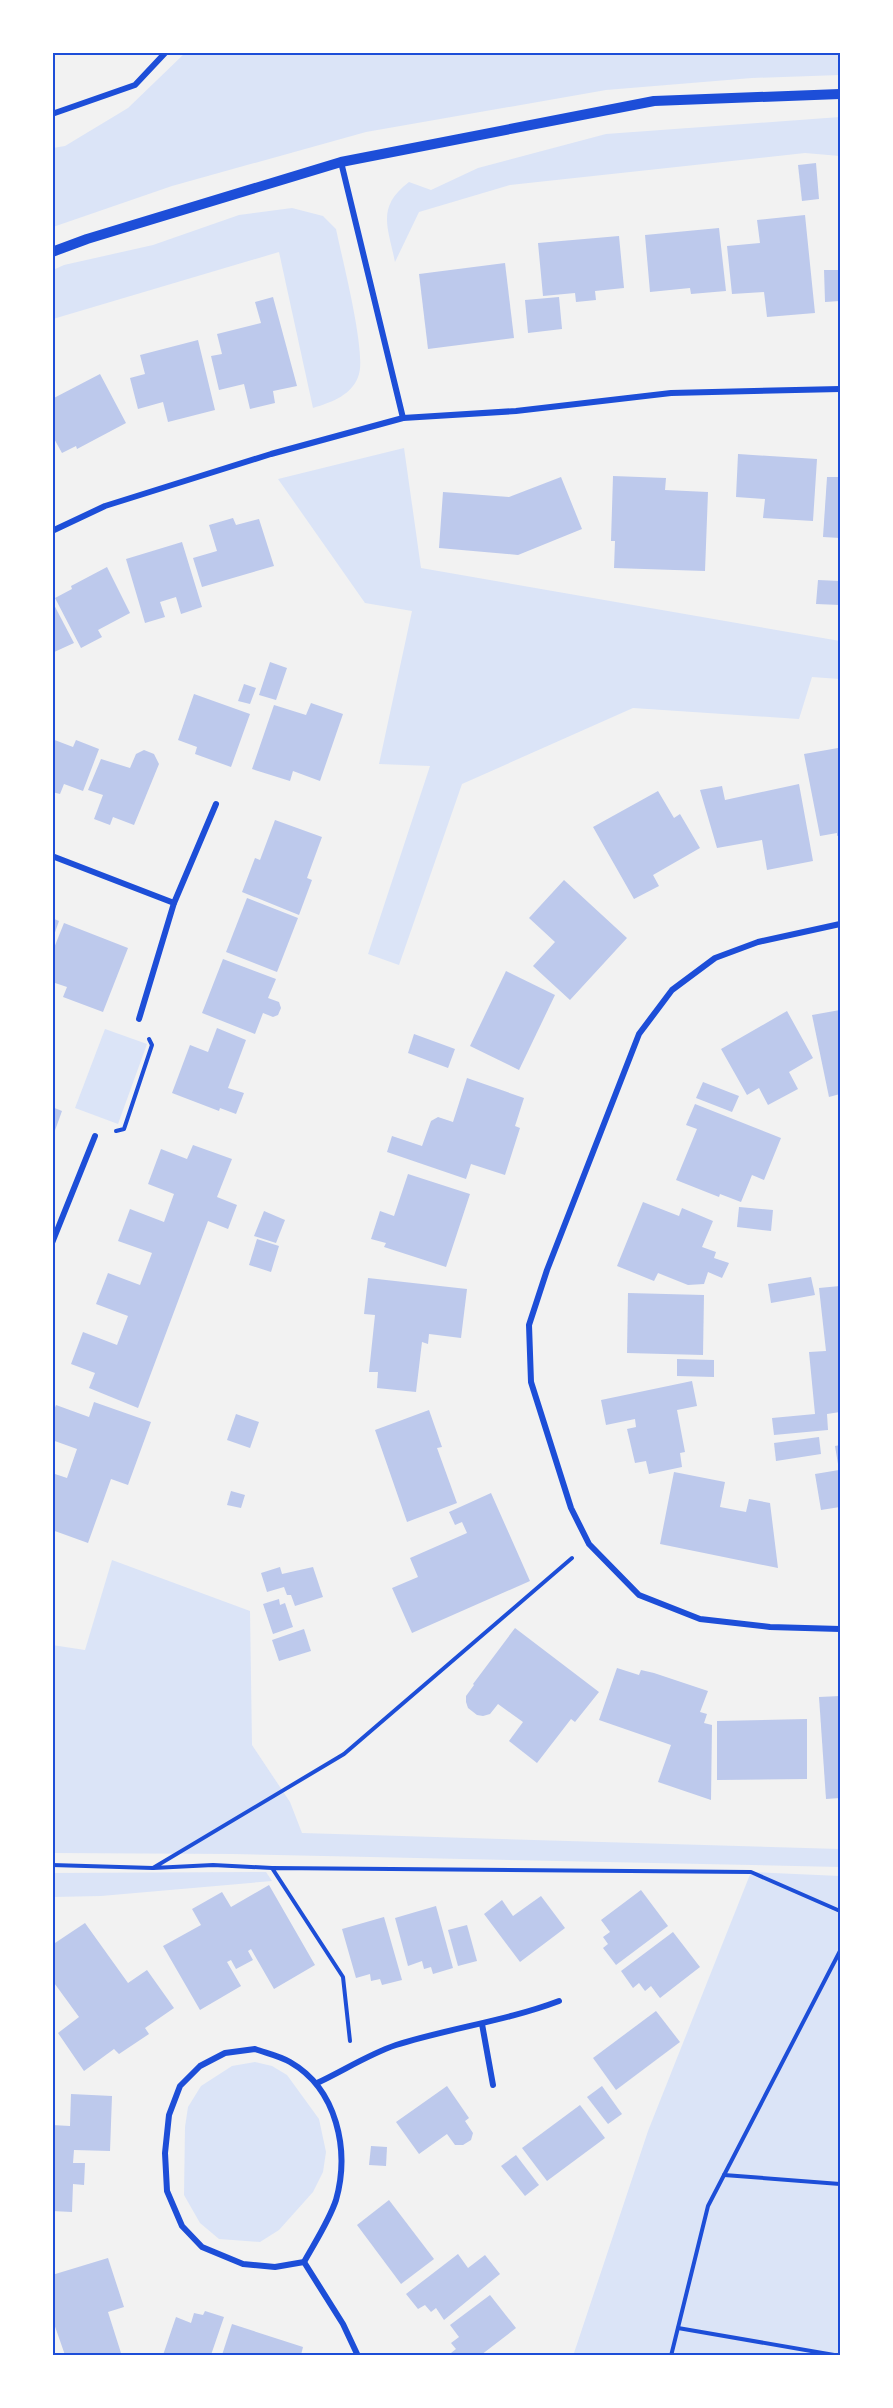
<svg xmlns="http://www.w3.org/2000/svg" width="893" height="2408" font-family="'Archivo Narrow',sans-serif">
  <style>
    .green { fill: #dbe4f7 }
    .building { fill: #bdc9ec }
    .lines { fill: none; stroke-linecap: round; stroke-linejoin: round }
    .path { stroke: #1d4ed8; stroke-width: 4 }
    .minor { stroke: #1d4ed8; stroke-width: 6 }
    .tertiary { stroke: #1d4ed8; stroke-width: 10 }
    .neatline { fill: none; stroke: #1d4ed8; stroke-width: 2 }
  </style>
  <rect width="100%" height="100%" fill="#f2f2f2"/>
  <!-- green -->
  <g class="green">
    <path d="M185 53 840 52V75L752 78 606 90 366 132 172 186 53 227V148L65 146 128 108Z"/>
    <path d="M840 117V156L805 153 510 185 419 212 395 262C388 227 376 207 409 182L431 190 478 168 606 134Z"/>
    <path d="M292 208 323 216 336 229C342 258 366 351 359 374 353 395 332 402 313 408L279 252 53 319V270L64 265 153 245 239 215Z"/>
    <path d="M404 448 421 568 840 641V679L812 677 799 719 633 708 462 784 399 965 368 954 430 766 379 764 412 611 365 603 278 479Z"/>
    <path d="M105 1029 147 1044 118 1124 75 1108Z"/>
    <path d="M112 1560 250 1611 252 1745 290 1802 302 1833 840 1849V1867L233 1854 53 1853 52 1645 85 1650Z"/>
    <path d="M266 1872 272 1881 101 1896 53 1897V1873Z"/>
    <path d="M751 1872 840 1876V2355L573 2356 648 2131Z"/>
    <path d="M255 2062 272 2066 287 2075 319 2119 326 2152 323 2172 313 2192 279 2230 260 2242 219 2239 200 2223 184 2195 185 2127 188 2107 201 2086 232 2066Z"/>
  </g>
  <!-- building -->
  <g class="building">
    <path d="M816 163 819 199 802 201 798 165Z"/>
    <path d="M805 215 815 313 767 317 764 292 732 294 727 246 760 243 757 220Z"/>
    <path d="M719 228 726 291 691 294 690 288 650 292 645 235Z"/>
    <path d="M619 236 624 288 595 291 596 300 576 302 575 293 543 296 538 243Z"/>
    <path d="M505 263 514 338 428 349 419 274Z"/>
    <path d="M824 270H840V301L825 302Z"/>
    <path d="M273 297 297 386 273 391 275 403 250 409 244 384 219 390 211 356 222 354 217 334 261 323 255 302Z"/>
    <path d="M559 297 562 329 528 333 525 300Z"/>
    <path d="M198 340 215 410 168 422 163 402 138 409 130 378 145 374 140 355Z"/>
    <path d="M100 374 126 423 77 449 76 446 62 453 52 435V399Z"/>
    <path d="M738 454 817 459 813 521 763 518 765 499 736 497Z"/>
    <path d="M613 476 666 478 665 490 708 492 705 571 614 568 615 541H611Z"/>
    <path d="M561 477 582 529 518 555 439 548 443 492 509 497Z"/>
    <path d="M827 477H840V538L823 537Z"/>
    <path d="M233 518 236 525 259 519 274 566 202 587 193 558 217 551 209 525Z"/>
    <path d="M182 542 202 607 181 614 176 597 160 602 165 617 145 623 126 559Z"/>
    <path d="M107 567 130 613 98 630 102 637 81 648 55 598 72 589 71 586Z"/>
    <path d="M818 580 840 581V605L816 604Z"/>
    <path d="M52 601 74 643 52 653Z"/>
    <path d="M270 662 287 668 276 700 259 695Z"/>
    <path d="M244 684 256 688 250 704 238 701Z"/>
    <path d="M194 694 250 714 231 767 195 754 197 747 178 740Z"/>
    <path d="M311 703 343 714 320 781 293 771 290 781 252 769 274 705 306 715Z"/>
    <path d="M52 739 73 747 76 740 99 749 83 791 64 784 60 794 52 792Z"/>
    <path d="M838 748 840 758V835L837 836V833L820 836 804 754Z"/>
    <path d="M144 750 154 754 159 764 134 825 113 817 110 825 94 819 103 795 88 790 101 759 130 768 136 754Z"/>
    <path d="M799 784 813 861 767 870 762 840 717 848 700 790 722 786 725 800Z"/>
    <path d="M658 791 674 818 680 814 700 848 653 875 659 886 634 899 593 827Z"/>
    <path d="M275 820 322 837 307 878 312 880 299 915 242 892 255 858 260 860Z"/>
    <path d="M564 880 627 938 570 1000 533 966 555 942 529 918Z"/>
    <path d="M247 898 298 918 277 972 226 952Z"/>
    <path d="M52 918 59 921 53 938H52Z"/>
    <path d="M64 923 128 948 103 1012 63 997 67 987 52 982V953Z"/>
    <path d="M223 959 276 979 268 998 279 1002 281 1008 278 1015 273 1017 263 1013 255 1034 202 1013Z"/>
    <path d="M506 971 555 995 519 1070 470 1046Z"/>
    <path d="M840 1010V1094L829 1097 812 1015Z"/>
    <path d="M787 1011 813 1058 789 1072 798 1089 768 1105 759 1088 747 1095 721 1049Z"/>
    <path d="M217 1028 246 1040 228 1088 244 1093 236 1114 220 1108 219 1111 172 1093 190 1045 208 1052Z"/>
    <path d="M414 1034 455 1049 448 1068 408 1053Z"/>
    <path d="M467 1078 524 1098 515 1126 520 1128 505 1175 471 1164 466 1179 387 1152 392 1136 422 1146 431 1121 438 1117 453 1122Z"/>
    <path d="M703 1082 739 1096 732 1112 696 1098Z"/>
    <path d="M695 1104 781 1138 764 1180 752 1175 741 1202 720 1194 719 1197 676 1180 697 1129 686 1125Z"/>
    <path d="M52 1107 62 1111 53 1136H52Z"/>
    <path d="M193 1145 232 1159 217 1197 237 1205 228 1229 208 1221 138 1408 89 1388 95 1373 71 1364 83 1332 117 1345 128 1316 96 1304 108 1273 140 1285 152 1253 118 1241 130 1209 164 1222 174 1194 148 1184 161 1149 187 1159Z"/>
    <path d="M408 1174 470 1194 446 1267 384 1247 386 1243 371 1239 380 1211 394 1216Z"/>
    <path d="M643 1202 679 1216 682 1208 713 1221 702 1247 716 1252 714 1258 729 1263 722 1278 708 1272 704 1284 688 1285 658 1273 654 1281 617 1266Z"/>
    <path d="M739 1207 773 1210 771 1231 737 1227Z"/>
    <path d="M264 1211 285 1220 276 1243 254 1236Z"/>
    <path d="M257 1239 279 1246 271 1272 249 1265Z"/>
    <path d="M811 1277 815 1295 771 1303 768 1284Z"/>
    <path d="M368 1278 467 1289 461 1338 429 1334 428 1344 422 1342 416 1392 377 1388 378 1372H369L375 1315 364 1314Z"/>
    <path d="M840 1286V1412L827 1414 828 1430 774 1435 772 1418 815 1414 809 1352 826 1351 819 1288Z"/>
    <path d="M628 1293 704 1295 703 1355 627 1353Z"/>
    <path d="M677 1359 714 1360V1377L677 1376Z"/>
    <path d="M692 1381 697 1406 677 1410 685 1452 680 1453 682 1467 649 1474 646 1461 635 1463 627 1429 636 1427 635 1419 606 1425 601 1400Z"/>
    <path d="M94 1402 151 1422 128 1485 111 1479 88 1543 52 1530 54 1512 52 1511V1473L67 1478 77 1449 52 1440V1415L56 1405 89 1417Z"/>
    <path d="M429 1410 442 1447 437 1448 457 1503 407 1522 375 1430Z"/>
    <path d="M236 1414 259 1422 250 1448 227 1440Z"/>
    <path d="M819 1437 821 1454 776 1461 774 1443Z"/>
    <path d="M840 1445V1507L821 1510 815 1474 839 1470 835 1446Z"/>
    <path d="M674 1472 725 1482 720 1507 746 1512 749 1499 770 1503 778 1568 660 1544Z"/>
    <path d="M231 1491 245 1495 241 1508 227 1505Z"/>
    <path d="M491 1493 530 1581 412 1633 392 1588 418 1577 410 1558 467 1533 462 1522 455 1525 449 1512Z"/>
    <path d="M280 1567 282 1574 313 1567 323 1597 295 1606 291 1595H287L284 1587 267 1592 261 1573Z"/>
    <path d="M279 1599 280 1605 285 1603 293 1627 273 1634 263 1604Z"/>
    <path d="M515 1628 599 1692 575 1722 571 1719 537 1763 509 1741 523 1722 498 1704 490 1714 483 1716 477 1715 468 1708 466 1702V1696L474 1685 473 1684Z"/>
    <path d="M304 1629 311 1651 279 1661 272 1640Z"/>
    <path d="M617 1668 639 1675 641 1670 654 1673 708 1691 700 1712 707 1714 704 1723 712 1725 711 1800 658 1782 671 1745 599 1720Z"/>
    <path d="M840 1696V1798L826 1799 819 1697Z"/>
    <path d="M807 1719V1779L717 1780V1721Z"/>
    <path d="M269 1885 315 1965 274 1989 251 1949 248 1951 253 1960 236 1969 231 1960 227 1962 241 1986 200 2010 163 1946 201 1925 192 1909 222 1892 231 1907Z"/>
    <path d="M641 1890 668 1926 616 1965 603 1948 608 1944 603 1937 610 1932 601 1920Z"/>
    <path d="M541 1896 565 1928 520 1962 484 1914 502 1900 513 1916Z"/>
    <path d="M436 1906 453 1968 433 1974 431 1967 424 1969 422 1961 408 1966 395 1918Z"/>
    <path d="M384 1917 402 1980 382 1985 380 1979 371 1981 370 1974 356 1978 342 1929Z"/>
    <path d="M85 1923 128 1983 147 1970 174 2008 145 2028 149 2034 119 2054 114 2049 84 2071 58 2033 79 2017 52 1980V1945Z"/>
    <path d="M467 1925 477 1961 458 1966 448 1930Z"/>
    <path d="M673 1932 700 1967 660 1998 651 1986 645 1991 639 1983 633 1988 621 1971Z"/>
    <path d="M656 2011 680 2042 616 2090 593 2058Z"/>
    <path d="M447 2086 469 2118 465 2121 473 2133 471 2140 463 2145H455L447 2134 419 2154 396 2122Z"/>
    <path d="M602 2086 622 2114 608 2124 587 2097Z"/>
    <path d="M71 2094 112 2096 110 2151 74 2150 73 2163H85L84 2185 73 2184 72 2212 52 2211V2125L70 2126Z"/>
    <path d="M580 2105 605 2138 547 2181 522 2148Z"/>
    <path d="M371 2146 387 2147 386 2166 369 2165Z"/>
    <path d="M516 2155 539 2185 525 2196 501 2166Z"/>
    <path d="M389 2200 434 2259 401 2284 357 2225Z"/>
    <path d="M458 2254 468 2268 485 2255 500 2274 444 2320 436 2308 431 2312 425 2305 418 2309 406 2294Z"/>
    <path d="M108 2258 124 2307 108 2312 121 2353 113 2355H65L52 2318V2275Z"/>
    <path d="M490 2295 516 2328 481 2355H453L451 2353 456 2349 451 2343 459 2337 450 2325Z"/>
    <path d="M205 2311 224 2317 211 2355H163L176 2317 191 2323 194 2313 203 2315Z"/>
    <path d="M232 2324 303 2347 301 2355H222Z"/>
  </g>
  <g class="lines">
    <!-- path -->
    <g class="path">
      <path d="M116 1131 124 1129 152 1045 149 1039"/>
      <path d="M52 1865 153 1868"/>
      <path d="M272 1868 213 1865 153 1868 344 1754 572 1558"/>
      <path d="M350 2041 343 1977 272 1868 751 1872 840 1911"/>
      <path d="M724 2175 840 2184"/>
      <path d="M678 2328 840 2356"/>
      <path d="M671 2356 708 2206 840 1951"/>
    </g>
    <!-- minor -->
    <g class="minor">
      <path d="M52 114 135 85 166 52"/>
      <path d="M341 162 403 418"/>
      <path d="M52 531 105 506 271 454 403 418 516 411 671 393 840 389"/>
      <path d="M52 856 174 903"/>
      <path d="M840 924 758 942 715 958 672 990 639 1034 547 1270 529 1325 531 1382 571 1508 589 1544 639 1595 700 1619 770 1627 840 1629"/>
      <path d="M139 1019 174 903 216 804"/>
      <path d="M52 1243 95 1136"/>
      <path d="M482 2024 493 2085"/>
      <path d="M255 2049C266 2053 280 2056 290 2062 337 2089 350 2150 336 2200 329 2221 315 2242 304 2262L275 2267 243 2264 202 2247 182 2226 167 2191 165 2153 169 2115 180 2086 200 2066 225 2053Z"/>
      <path d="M317 2083C343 2071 369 2054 396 2045 450 2028 506 2021 559 2001"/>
      <path d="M304 2262 343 2324 358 2356"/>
    </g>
    <!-- tertiary -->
    <path class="tertiary" d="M52 252 87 239 341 162 654 101 840 94"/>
  </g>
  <!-- border -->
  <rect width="893" height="2408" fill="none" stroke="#ffffff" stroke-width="108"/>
  <rect x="54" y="54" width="785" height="2300" class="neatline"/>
</svg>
